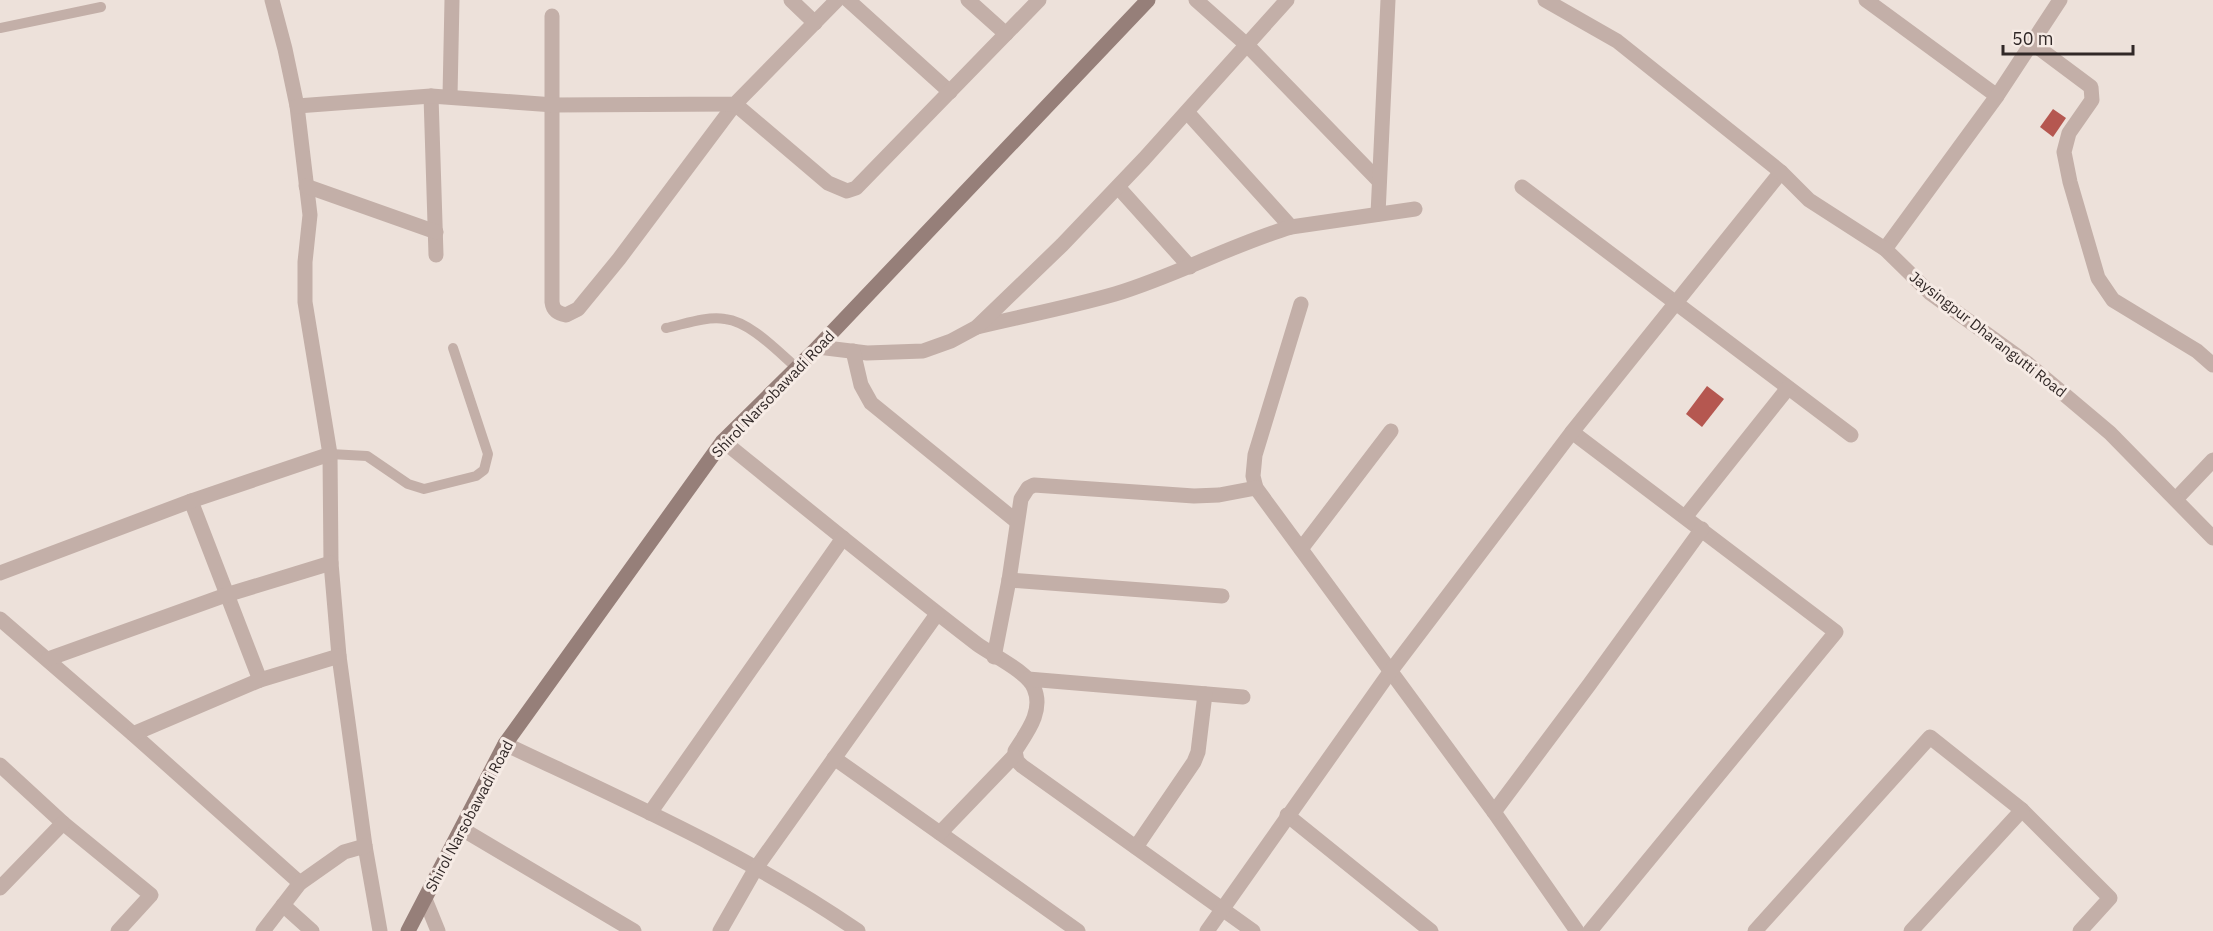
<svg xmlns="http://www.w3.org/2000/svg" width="2213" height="931" font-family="'IBM Plex Sans',sans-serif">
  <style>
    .building { fill: #b55750 }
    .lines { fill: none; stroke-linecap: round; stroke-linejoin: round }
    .service { stroke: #c3afa8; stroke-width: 10 }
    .minor { stroke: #c3afa8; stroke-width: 15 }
    .tertiary { stroke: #c3afa8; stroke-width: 15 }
    .secondary { stroke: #967f79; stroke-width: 15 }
    .labels { text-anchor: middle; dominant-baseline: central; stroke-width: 6; stroke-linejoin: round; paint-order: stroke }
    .street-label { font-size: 15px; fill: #312827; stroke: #f6ebe5 }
  </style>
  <rect width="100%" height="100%" fill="#ede1da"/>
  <!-- building -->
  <g class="building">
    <path d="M2053 109 2066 118 2053 137 2040 127Z"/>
    <path d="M1707 386 1724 399 1702 427 1686 414Z"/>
  </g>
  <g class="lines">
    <!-- service -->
    <g class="service">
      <path d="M0 28 101 7"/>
      <path d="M666 328C685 324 706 316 725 319 751 322 778 352 797 368"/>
      <path d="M330 454 367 456 408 484 424 489 476 476 484 470 488 454 453 348"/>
    </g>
    <!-- minor -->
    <g class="minor">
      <path d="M272 0 285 49 297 106 310 215 305 262V302L330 454 331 563 339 656 365 846 380 931"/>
      <path d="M791 0 815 23"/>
      <path d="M848 0 950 92"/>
      <path d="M968 0 1006 34"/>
      <path d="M1196 0 1248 46 1379 181"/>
      <path d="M1866 0 1997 96"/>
      <path d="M552 16V302C553 311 558 313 566 315L578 309 619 259 735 104 828 183 847 191 856 188 1039 0"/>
      <path d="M2032 43 2091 87 2092 100 2069 133 2064 152 2070 182 2098 278 2113 300 2197 351 2213 365"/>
      <path d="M431 96 436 255"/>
      <path d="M450 96 452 0"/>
      <path d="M297 106 431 96 554 105 735 104 837 0"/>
      <path d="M1187 112 1291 227"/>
      <path d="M306 186 436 232"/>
      <path d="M1118 187 1190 267"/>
      <path d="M1522 187 1851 435"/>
      <path d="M1378 214 1388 0"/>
      <path d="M1885 249 1997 96 2060 0"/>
      <path d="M1301 304 1255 455 1253 476 1256 488 1494 812 1577 931"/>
      <path d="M977 327C1023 316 1070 307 1115 294 1175 276 1231 245 1291 227L1415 209"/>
      <path d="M818 347 867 353 923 351 951 341 977 327 1062 245 1144 159 1287 0"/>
      <path d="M853 351 861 385 871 403 1016 521"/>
      <path d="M1572 432 1836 632 1590 931"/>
      <path d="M723 441C807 509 891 578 977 644 992 655 1028 672 1034 688 1044 711 1027 732 1015 751L1017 761 1022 766 1253 931"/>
      <path d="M2176 499 2213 460"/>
      <path d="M191 501 260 680"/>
      <path d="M1686 516 1788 388"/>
      <path d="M1301 549 1391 431"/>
      <path d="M0 573 191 501 330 454"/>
      <path d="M1009 580 1222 596"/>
      <path d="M0 619 133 734 300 883"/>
      <path d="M994 657 1009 580 1021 499 1028 488 1034 485 1194 496 1219 495 1256 488"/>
      <path d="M48 659 226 595 331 563"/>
      <path d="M1028 679 1243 697"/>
      <path d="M133 734 260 680 339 656"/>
      <path d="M505 744C625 801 748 855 858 931"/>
      <path d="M834 758 1078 931"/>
      <path d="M0 765 63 823 151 895 118 931"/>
      <path d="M1494 812 1589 685 1702 529"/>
      <path d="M650 813 843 538"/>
      <path d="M1287 815 1431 931"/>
      <path d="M462 829 634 931"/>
      <path d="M940 833 1014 756"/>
      <path d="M1136 847 1194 762 1198 752 1205 694"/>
      <path d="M0 888 63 823"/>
      <path d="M425 899 438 931"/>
      <path d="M283 905 312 931"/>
      <path d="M263 931 300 883 344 852 365 846"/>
      <path d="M720 931 756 868 937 614"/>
      <path d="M1207 931 1390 672 1572 432 1781 172"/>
      <path d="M1755 931 1930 737 2022 810 2110 898 2080 931"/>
      <path d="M1911 931 2022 810"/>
    </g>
    <!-- tertiary -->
    <path class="tertiary" d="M1545 0 1617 41 1781 172 1809 200 1885 249 1930 293 2027 363 2110 433 2213 538"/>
    <!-- secondary -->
    <path class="secondary" d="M408 931 505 744 723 441 818 347 1148 0"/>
  </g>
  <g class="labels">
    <!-- street labels -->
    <g class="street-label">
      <text transform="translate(1988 334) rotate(38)">Jaysingpur Dharangutti Road</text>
      <text transform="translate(773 394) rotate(-46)">Shirol Narsobawadi Road</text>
      <text transform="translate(469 816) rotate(-62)">Shirol Narsobawadi Road</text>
    </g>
  </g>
  <!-- scale -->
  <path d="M2003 45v9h130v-9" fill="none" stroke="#312827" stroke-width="3"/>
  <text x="2012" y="45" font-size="18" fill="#312827" stroke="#f6ebe5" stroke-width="4.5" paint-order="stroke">50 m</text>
</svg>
